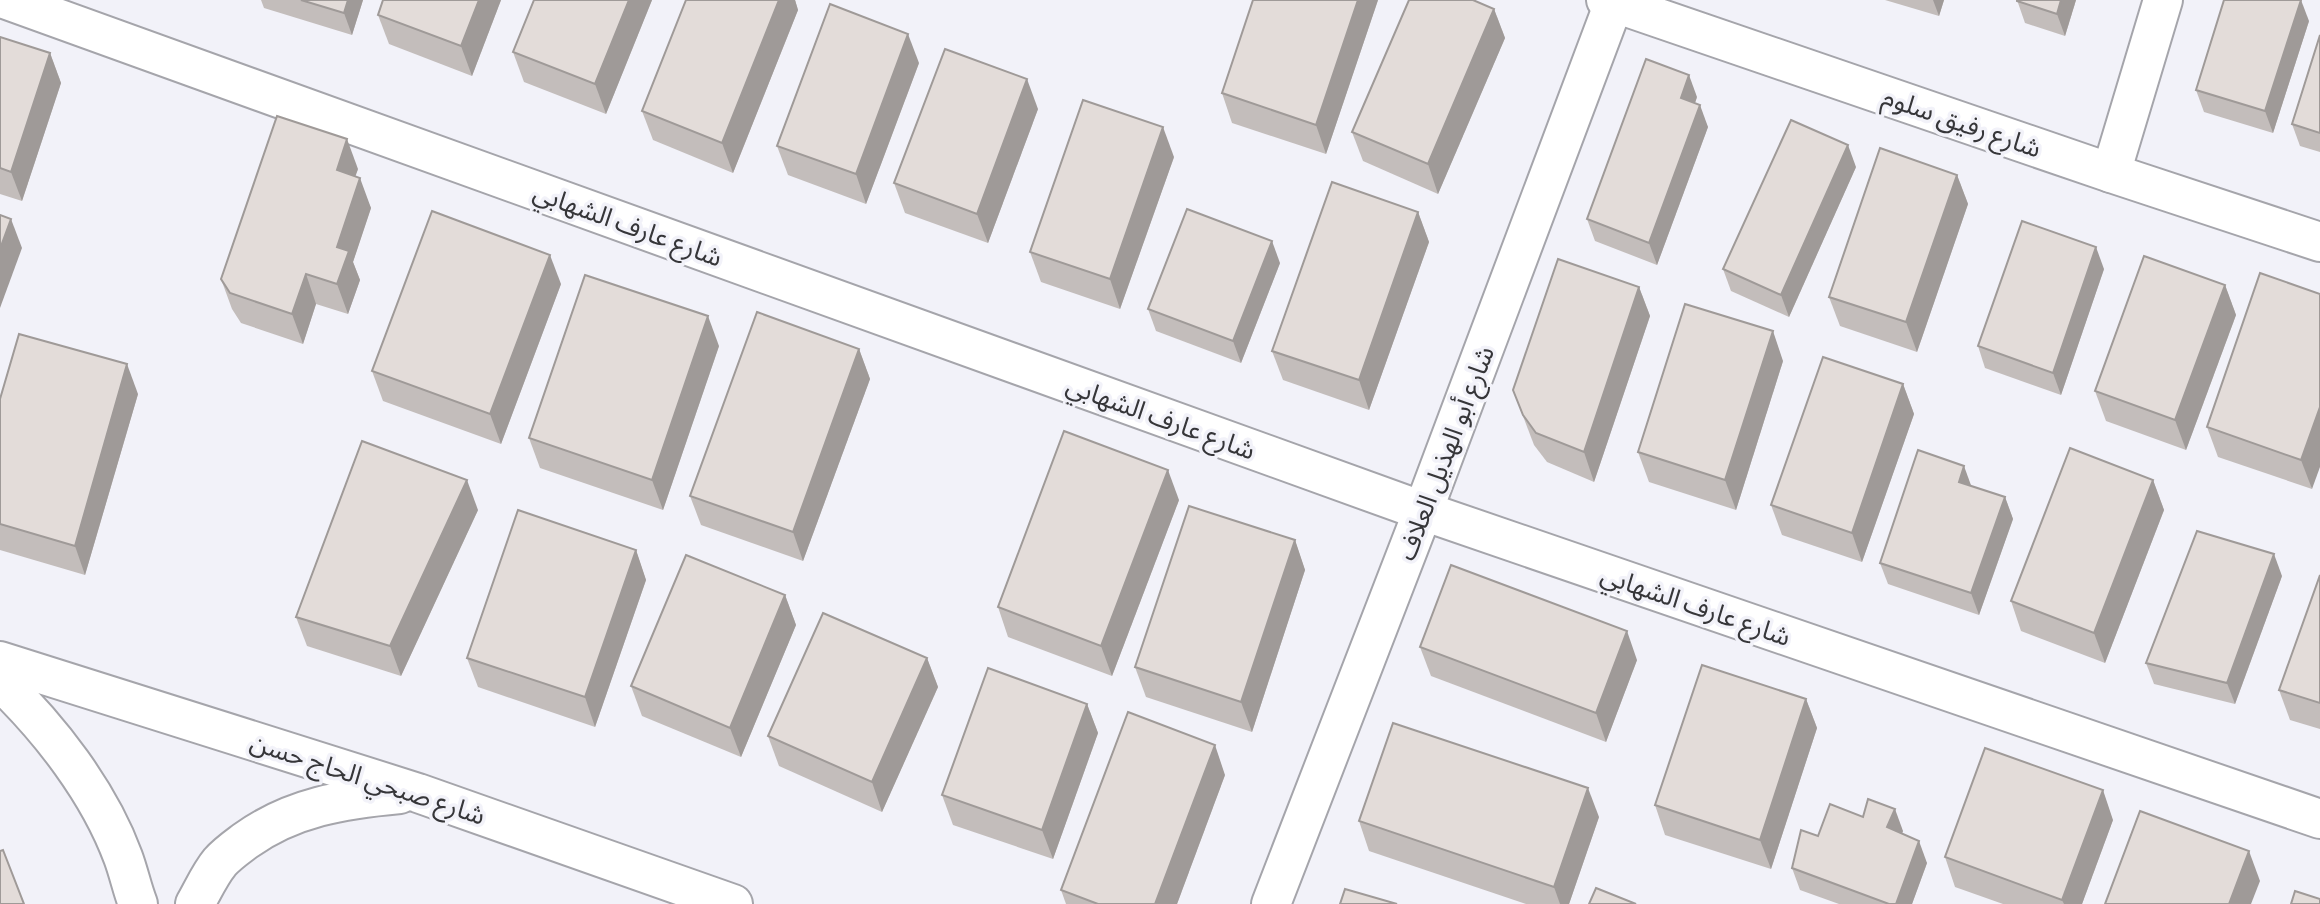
<svg xmlns="http://www.w3.org/2000/svg" width="2320" height="904" font-family="'PT Sans Narrow','Noto Sans Arabic',sans-serif">
  <style>
    .lines { fill: none; stroke-linecap: round; stroke-linejoin: round }
    .minor-casing { stroke: #a5a5ab; stroke-width: 42 }
    .minor { stroke: #fff; stroke-width: 38 }
    .wall { fill: #c3bdbb }
    .shaded-wall { fill: #9f9a98 }
    .building { fill: #e3dcd9; stroke: #9f9a98; stroke-width: 2 }
    .labels { text-anchor: middle; dominant-baseline: central; stroke-width: 7; stroke-linejoin: round; paint-order: stroke }
    .street-label { font-size: 26px; fill: #363639; stroke: #f2f2f9 }
  </style>
  <rect width="100%" height="100%" fill="#f2f2f9"/>
  <g class="lines">
    <!-- minor casing -->
    <g class="minor-casing">
      <g id="minor">
        <path d="M7 0 1423 511 2320 819"/>
        <path d="M1606 0 2111 173 2320 242"/>
        <path d="M2111 173 2163 0"/>
        <path d="M0 661 418 793 733 904"/>
        <path d="M0 681C50 729 99 792 123 857 129 873 132 889 138 904"/>
        <path d="M195 904C203 890 210 874 220 862 227 854 237 847 245 841 292 807 344 799 400 794"/>
        <path d="M1271 904 1423 511 1615 0"/>
      </g>
    </g>
    <!-- minor -->
    <use href="#minor" class="minor"/>
  </g>
  <!-- wall -->
  <g class="wall">
    <path d="M261 0H363L352 35 264 8Z"/>
    <path d="M501 0 472 76 389 44 378 15Z"/>
    <path d="M534 0H652L606 114 524 82 513 52Z"/>
    <path d="M686 0H795L798 10 733 173 653 140 642 111Z"/>
    <path d="M1378 0 1326 154 1232 123 1222 93Z"/>
    <path d="M1885 0H1944L1939 16Z"/>
    <path d="M2017 0H2076L2065 36 2025 23Z"/>
    <path d="M1494 9 1505 38 1438 194 1363 161 1352 132Z"/>
    <path d="M2309 21 2273 133 2204 112 2196 90Z"/>
    <path d="M2320 35V152L2300 146 2292 124Z"/>
    <path d="M0 37 50 53 61 83 22 201 0 194Z"/>
    <path d="M919 63 866 204 788 175 777 146Z"/>
    <path d="M1697 97 1695 103 1708 127 1657 265 1595 241 1587 219Z"/>
    <path d="M1038 109 988 243 905 213 894 183Z"/>
    <path d="M1174 157 1120 309 1041 282 1030 252Z"/>
    <path d="M1856 167 1789 317 1731 291 1723 269Z"/>
    <path d="M358 169 355 176 371 208 353 262 360 280 348 314 316 304 303 344 241 323 232 309 221 279Z"/>
    <path d="M1957 175 1968 204 1917 352 1840 326 1829 297Z"/>
    <path d="M1418 212 1429 242 1369 410 1283 380 1272 351Z"/>
    <path d="M1280 263 1241 363 1156 331 1148 309Z"/>
    <path d="M2104 269 2061 395 1985 368 1978 346Z"/>
    <path d="M2260 273 2312 489 2218 457 2207 427Z"/>
    <path d="M561 284 501 444 383 401 372 371Z"/>
    <path d="M2225 285 2236 315 2186 450 2106 421 2095 391Z"/>
    <path d="M1639 287 1650 316 1594 482 1547 462 1534 445 1513 390Z"/>
    <path d="M719 346 663 510 540 468 529 438Z"/>
    <path d="M859 349 870 379 803 561 701 525 690 496Z"/>
    <path d="M1783 361 1736 510 1649 482 1638 452Z"/>
    <path d="M1903 384 1914 414 1862 562 1782 535 1771 505Z"/>
    <path d="M138 394 85 575 0 550V399Z"/>
    <path d="M2153 480 2164 510 2105 663 2021 631 2011 601Z"/>
    <path d="M1972 486 2005 497 2013 519 1979 615 1888 584 1880 563Z"/>
    <path d="M1179 500 1112 676 1008 637 998 607Z"/>
    <path d="M478 510 401 676 307 646 296 617Z"/>
    <path d="M1295 540 1305 570 1252 732 1146 697 1135 667Z"/>
    <path d="M636 550 646 580 595 727 478 687 467 658Z"/>
    <path d="M2320 575V729L2290 720 2279 690Z"/>
    <path d="M2282 576 2235 704 2154 684 2146 663Z"/>
    <path d="M785 595 796 625 741 757 642 716 631 686Z"/>
    <path d="M1420 647 1637 660 1606 742 1431 676Z"/>
    <path d="M927 658 938 687 882 812 779 766 768 736Z"/>
    <path d="M1806 699 1817 728 1771 869 1665 835 1655 805Z"/>
    <path d="M1087 704 1098 733 1053 859 953 825 942 795Z"/>
    <path d="M1225 775 1177 904H1066L1061 890Z"/>
    <path d="M1599 817 1569 904H1526L1369 851 1359 821Z"/>
    <path d="M1863 817 1903 831 1902 833 1927 863 1912 904H1839L1800 890 1792 868 1818 836Z"/>
    <path d="M2113 820 2082 904H2003L1955 887 1945 857Z"/>
  </g>
  <!-- shaded-wall -->
  <g class="shaded-wall">
    <path d="M348 0H363L352 35 344 13Z"/>
    <path d="M479 0H501L472 76 461 46Z"/>
    <path d="M629 0H652L606 114 595 84Z"/>
    <path d="M779 0H795L798 10 733 173 722 143Z"/>
    <path d="M1358 0H1378L1326 154 1316 125Z"/>
    <path d="M1933 0H1944L1939 16Z"/>
    <path d="M2061 0H2076L2065 36 2057 14Z"/>
    <path d="M2301 0 2309 21 2273 133 2265 111Z"/>
    <path d="M1494 9 1505 38 1438 194 1428 164Z"/>
    <path d="M908 34 919 63 866 204 856 174Z"/>
    <path d="M50 53 61 83 22 201 11 172Z"/>
    <path d="M1689 75 1697 97 1689 120 1681 98Z"/>
    <path d="M1027 79 1038 109 988 243 977 214Z"/>
    <path d="M1700 105 1708 127 1657 265 1649 243Z"/>
    <path d="M1163 127 1174 157 1120 309 1110 279Z"/>
    <path d="M347 139 358 169 347 200 337 170Z"/>
    <path d="M1848 145 1856 167 1789 317 1781 295Z"/>
    <path d="M1957 175 1968 204 1917 352 1906 322Z"/>
    <path d="M360 178 371 208 353 262 360 280 348 314 337 284V247Z"/>
    <path d="M1418 212 1429 242 1369 410 1359 380Z"/>
    <path d="M11 219 22 248 0 308V249Z"/>
    <path d="M1272 241 1280 263 1241 363 1233 341Z"/>
    <path d="M2096 247 2104 269 2061 395 2053 373Z"/>
    <path d="M550 255 561 284 501 444 490 414Z"/>
    <path d="M306 274 316 304 303 344 292 314Z"/>
    <path d="M2225 285 2236 315 2186 450 2175 420Z"/>
    <path d="M1639 287 1650 316 1594 482 1584 452Z"/>
    <path d="M708 316 719 346 663 510 652 480Z"/>
    <path d="M1773 331 1783 361 1736 510 1725 480Z"/>
    <path d="M859 349 870 379 803 561 793 532Z"/>
    <path d="M127 364 138 394 85 575 75 546Z"/>
    <path d="M1903 384 1914 414 1862 562 1852 533Z"/>
    <path d="M2320 407V467L2312 489 2301 460Z"/>
    <path d="M1964 466 1972 488 1959 482Z"/>
    <path d="M1168 470 1179 500 1112 676 1101 646Z"/>
    <path d="M467 480 478 510 401 676 390 646Z"/>
    <path d="M2153 480 2164 510 2105 663 2094 633Z"/>
    <path d="M2005 497 2013 519 1979 615 1971 593Z"/>
    <path d="M1295 540 1305 570 1252 732 1241 702Z"/>
    <path d="M636 550 646 580 595 727 585 697Z"/>
    <path d="M2274 554 2282 576 2235 704 2227 683Z"/>
    <path d="M785 595 796 625 741 757 730 728Z"/>
    <path d="M1627 631 1637 660 1606 742 1596 713Z"/>
    <path d="M927 658 938 687 882 812 872 782Z"/>
    <path d="M1806 699 1817 728 1771 869 1760 840Z"/>
    <path d="M1087 704 1098 733 1053 859 1042 830Z"/>
    <path d="M1215 745 1225 775 1177 904H1155Z"/>
    <path d="M1588 788 1599 817 1569 904H1560L1554 887Z"/>
    <path d="M2103 790 2113 820 2082 904H2064L2062 900Z"/>
    <path d="M1895 809 1903 831 1895 849 1887 827Z"/>
    <path d="M1919 841 1927 863 1912 904H1896Z"/>
    <path d="M2249 851 2260 881 2251 904H2229Z"/>
  </g>
  <!-- building -->
  <g class="building">
    <path d="M301 0H348L344 13Z"/>
    <path d="M383 0H479L461 46 378 15Z"/>
    <path d="M534 0H629L595 84 513 52Z"/>
    <path d="M686 0H779L722 143 642 111Z"/>
    <path d="M1253 0H1358L1316 125 1222 93Z"/>
    <path d="M1409 0H1473L1494 9 1428 164 1352 132Z"/>
    <path d="M2017 0H2061L2057 14 2017 1Z"/>
    <path d="M2224 0H2301L2265 111 2196 90Z"/>
    <path d="M830 4 908 34 856 174 777 146Z"/>
    <path d="M2320 35V133L2292 124Z"/>
    <path d="M0 37 50 53 11 172 0 168Z"/>
    <path d="M945 49 1027 79 977 214 894 183Z"/>
    <path d="M1646 59 1689 75 1681 98 1700 105 1649 243 1587 219Z"/>
    <path d="M1083 100 1163 127 1110 279 1030 252Z"/>
    <path d="M277 116 347 139 337 170 360 178 337 247 349 251 337 284 306 274 292 314 230 293 221 279Z"/>
    <path d="M1791 120 1848 145 1781 295 1723 269Z"/>
    <path d="M1880 148 1957 175 1906 322 1829 297Z"/>
    <path d="M1332 182 1418 212 1359 380 1272 351Z"/>
    <path d="M1187 209 1272 241 1233 341 1148 309Z"/>
    <path d="M432 211 550 255 490 414 372 371Z"/>
    <path d="M0 215 11 219 0 249Z"/>
    <path d="M2022 221 2096 247 2053 373 1978 346Z"/>
    <path d="M2144 256 2225 285 2175 420 2095 391Z"/>
    <path d="M1558 259 1639 287 1584 452 1536 433 1523 415 1513 390Z"/>
    <path d="M2260 273 2320 294V407L2301 460 2207 427Z"/>
    <path d="M585 275 708 316 652 480 529 438Z"/>
    <path d="M1685 304 1773 331 1725 480 1638 452Z"/>
    <path d="M757 312 859 349 793 532 690 496Z"/>
    <path d="M19 334 127 364 75 546 0 524V399Z"/>
    <path d="M1823 357 1903 384 1852 533 1771 505Z"/>
    <path d="M1064 431 1168 470 1101 646 998 607Z"/>
    <path d="M362 441 467 480 390 646 296 617Z"/>
    <path d="M2070 448 2153 480 2094 633 2011 601Z"/>
    <path d="M1918 450 1964 466 1959 482 2005 497 1971 593 1880 563Z"/>
    <path d="M1189 506 1295 540 1241 702 1135 667Z"/>
    <path d="M518 510 636 550 585 697 467 658Z"/>
    <path d="M2197 531 2274 554 2227 683 2146 663Z"/>
    <path d="M686 555 785 595 730 728 631 686Z"/>
    <path d="M1451 565 1627 631 1596 713 1420 647Z"/>
    <path d="M2320 575V703L2279 690Z"/>
    <path d="M823 613 927 658 872 782 768 736Z"/>
    <path d="M1702 665 1806 699 1760 840 1655 805Z"/>
    <path d="M988 668 1087 704 1042 830 942 795Z"/>
    <path d="M1128 712 1215 745 1155 904H1098L1061 890Z"/>
    <path d="M1393 723 1588 788 1554 887 1359 821Z"/>
    <path d="M1985 748 2103 790 2062 900 1945 857Z"/>
    <path d="M1868 799 1895 809 1887 827 1919 841 1896 904H1889L1792 868 1801 830 1818 836 1830 804 1863 817Z"/>
    <path d="M2140 811 2249 851 2229 904H2105Z"/>
    <path d="M3 850 24 904H0V851Z"/>
    <path d="M1596 888 1636 904H1589Z"/>
    <path d="M1345 889 1397 904H1340Z"/>
    <path d="M2295 891 2320 899V904H2291Z"/>
  </g>
  <g class="labels">
    <!-- street labels -->
    <g class="street-label">
      <text transform="translate(1962 122) rotate(19)">شارع رفيق سلوم</text>
      <text transform="translate(628 224) rotate(20)">شارع عارف الشهابي</text>
      <text transform="translate(1161 417) rotate(20)">شارع عارف الشهابي</text>
      <text transform="translate(1445 453) rotate(-69)">شارع أبو الهذيل العلاف</text>
      <text transform="translate(1696 605) rotate(19)">شارع عارف الشهابي</text>
      <text transform="translate(368 778) rotate(18)">شارع صبحي الحاج حسن</text>
    </g>
  </g>
</svg>
